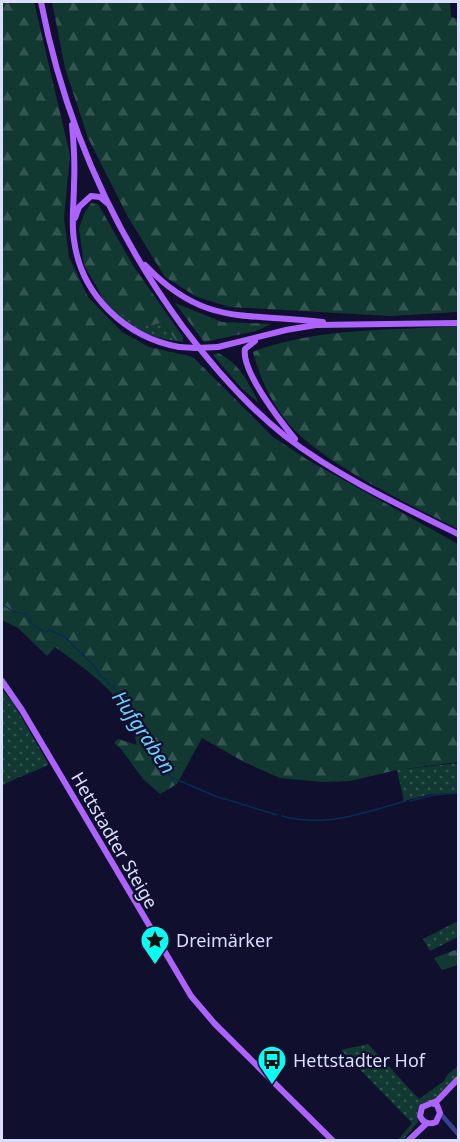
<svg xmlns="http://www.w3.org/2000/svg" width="460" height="1142" font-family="'Noto Sans',sans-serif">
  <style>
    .grass { fill: url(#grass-dots) }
    .forest { fill: url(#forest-firs) }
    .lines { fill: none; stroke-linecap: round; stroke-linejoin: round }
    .stream { stroke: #062d51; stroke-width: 1.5 }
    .minor { stroke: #364191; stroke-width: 4.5 }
    .major { stroke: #ac63ff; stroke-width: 6 }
    .major-bridge { stroke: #ac63ff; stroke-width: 6 }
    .labels { text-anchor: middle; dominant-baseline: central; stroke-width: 4.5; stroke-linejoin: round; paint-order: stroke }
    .street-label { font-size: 18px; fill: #dcdeff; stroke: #100f2e }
    .poi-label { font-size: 18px; fill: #dcdeff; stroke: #100f2e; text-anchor: start }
    .water-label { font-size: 20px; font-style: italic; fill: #6ad1ff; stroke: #100f2e }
  </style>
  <defs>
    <pattern id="grass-dots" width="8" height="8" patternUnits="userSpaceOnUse" patternTransform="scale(1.5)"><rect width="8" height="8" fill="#113931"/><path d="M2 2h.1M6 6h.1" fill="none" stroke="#335550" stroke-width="1.8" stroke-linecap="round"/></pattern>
    <pattern id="forest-firs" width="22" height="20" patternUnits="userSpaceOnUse" patternTransform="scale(1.5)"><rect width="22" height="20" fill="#113931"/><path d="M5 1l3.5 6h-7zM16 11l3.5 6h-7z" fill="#335550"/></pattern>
  </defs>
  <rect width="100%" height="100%" fill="#100f2e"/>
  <!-- grass -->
  <g class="grass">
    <path d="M99 291 116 311 162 322 176 341C147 338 109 320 99 291Z"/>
    <path d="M2 689 13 703 48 763V765C32 773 16 777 2 786Z"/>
    <path d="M458 763V793L431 794 404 801 397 770Z"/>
    <path d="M458 921V937L430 951 423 939Z"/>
    <path d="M368 1044 419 1099 444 1081 448 1074 458 1066V1074L439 1098C423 1105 415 1098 418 1122L403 1140H398L412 1123 341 1050Z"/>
  </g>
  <!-- forest -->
  <g class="forest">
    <path d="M2 2H34L70 155 64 218 69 257 88 297 122 332 149 347 193 357 273 437 308 460 458 544V762L397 770 350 781 323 782 280 778 244 762 202 738 177 784 160 794 143 779 121 749 114 743 118 739 137 745C134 733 131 720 125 710 107 683 80 665 55 647L47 656 18 628 2 620Z"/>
    <path d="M52 2H450L451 17 458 19V312L390 316 230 307 197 297 165 277 128 217 88 138 65 68Z"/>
    <path d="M91 203 98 204 134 267 183 337V342L176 341 162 322 151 326 137 323 116 311 99 291 84 265 79 229 84 214Z"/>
    <path d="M175 303 222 322 271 324 256 331 204 342Z"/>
    <path d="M458 326V529C411 505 314 460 284 418 268 396 260 377 253 352 317 327 390 331 458 326Z"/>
    <path d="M218 353C241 365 247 381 259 403L242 389 213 355Z"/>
    <path d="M458 949V965L442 970 434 958Z"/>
  </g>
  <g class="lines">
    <!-- stream -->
    <g class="stream">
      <path d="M2 604 14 612 26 614 31 623 45 633 49 630 64 636 94 666 100 675 127 700 137 729 156 748 161 764 171 777 215 796 277 815"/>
      <path d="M410 801 434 795 458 793"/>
      <path d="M282 816C327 828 362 813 406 801"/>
    </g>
    <!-- minor -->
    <path class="minor" d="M440 1113 458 1134"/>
    <!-- major -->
    <g class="major">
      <path d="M41 2C64 120 112 230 183 327 213 367 246 405 285 436 337 476 399 505 458 534"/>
      <path d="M72 125C74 145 75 164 74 184 74 203 71 221 74 240 81 295 125 337 179 347"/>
      <path d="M75 218 79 207 91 196 100 197 107 203"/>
      <path d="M145 265C205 328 246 312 323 322"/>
      <path d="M255 341 245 349C241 371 281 422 295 439"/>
      <path d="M218 347 286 330 316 325 458 323"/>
      <path d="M2 681 22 710 191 996 215 1024 332 1140"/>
      <path d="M431 1103 437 1105 440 1113 436 1122C429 1125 423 1123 420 1116L422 1107 437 1101 458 1079"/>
      <path d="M409 1140 427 1123"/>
    </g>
    <!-- major-bridge -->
    <path class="major-bridge" d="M179 347 196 348 218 347"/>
  </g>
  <!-- icons -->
  <defs>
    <g id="sight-pin" transform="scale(1.5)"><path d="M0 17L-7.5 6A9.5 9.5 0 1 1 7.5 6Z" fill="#08fff1" stroke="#100f2e"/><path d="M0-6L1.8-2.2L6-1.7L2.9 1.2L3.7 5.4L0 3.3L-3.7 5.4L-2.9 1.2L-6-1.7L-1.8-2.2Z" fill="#111"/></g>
    <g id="bus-pin" transform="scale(1.5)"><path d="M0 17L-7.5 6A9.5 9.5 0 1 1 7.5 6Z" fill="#08fff1" stroke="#100f2e"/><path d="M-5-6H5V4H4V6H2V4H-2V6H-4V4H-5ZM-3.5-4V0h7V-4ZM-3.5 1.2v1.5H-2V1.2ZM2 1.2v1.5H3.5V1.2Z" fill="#111"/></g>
  </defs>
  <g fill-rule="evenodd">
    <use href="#sight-pin" x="155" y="940"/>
    <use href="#bus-pin" x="272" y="1060"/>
  </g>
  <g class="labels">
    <!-- street labels -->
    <g class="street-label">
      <text transform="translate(115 840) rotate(60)">Hettstadter Steige</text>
    </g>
    <!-- poi labels -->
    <g class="poi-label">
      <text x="176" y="940">Dreimärker</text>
      <text x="293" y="1060">Hettstadter Hof</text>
    </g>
    <!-- water labels -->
    <g class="water-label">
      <text transform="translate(144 732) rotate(56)">Hufgraben</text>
    </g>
  </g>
  <!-- border -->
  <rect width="460" height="1142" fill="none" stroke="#dcdeff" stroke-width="6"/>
</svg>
